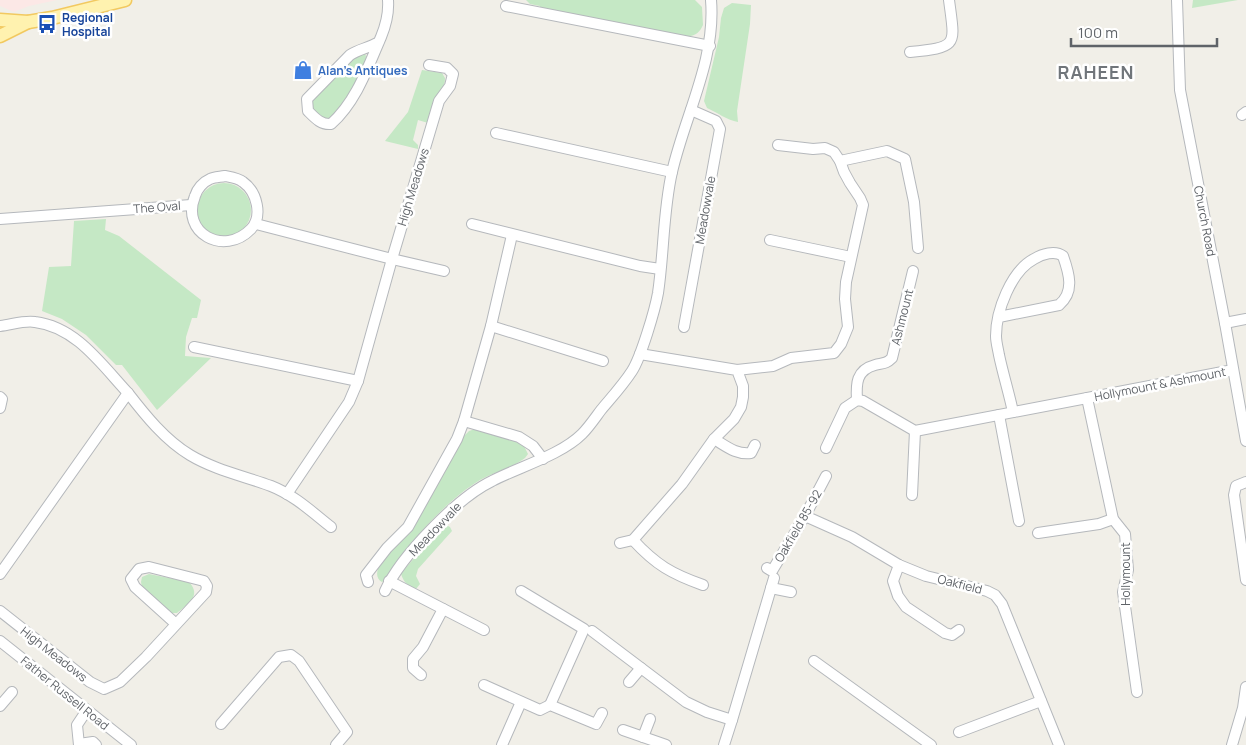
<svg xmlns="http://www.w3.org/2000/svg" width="1246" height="745" font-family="Manrope,sans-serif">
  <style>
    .medical { fill: #fce8e6 }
    .green { fill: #c5e8c5 }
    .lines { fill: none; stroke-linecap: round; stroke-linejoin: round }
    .minor-casing { stroke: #b5b8bc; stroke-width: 12 }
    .major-casing { stroke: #f2c960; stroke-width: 15 }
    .minor { stroke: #fff; stroke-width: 10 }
    .major { stroke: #fff2af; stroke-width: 12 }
    .labels { text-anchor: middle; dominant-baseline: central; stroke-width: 5; stroke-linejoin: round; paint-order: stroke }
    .transit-label { font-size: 12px; font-weight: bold; fill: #164399; stroke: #fff; text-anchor: start }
    .shop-label { font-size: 12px; font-weight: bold; fill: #366cbe; stroke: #fff; text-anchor: start }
    .street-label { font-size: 12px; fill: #5f6368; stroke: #fff }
    .district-label { font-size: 18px; font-weight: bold; letter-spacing: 1px; fill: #70757a; stroke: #fff }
  </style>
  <rect width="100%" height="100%" fill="#f1efe8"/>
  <!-- medical -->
  <path class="medical" d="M0 0H57L29 6 14 12 0 6Z"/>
  <!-- green -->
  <g class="green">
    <path d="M526 0H695L702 7 703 25C700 32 695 37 686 36L540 9V6L530 4Z"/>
    <path d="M1193 0H1238L1192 8Z"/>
    <path d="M732 3 751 5 750 24 737 111 738 122C727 120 718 113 707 108L704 101 719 37 721 18 724 8Z"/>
    <path d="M365 53C372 67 340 110 329 119H323L313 111 312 103 313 99 354 56Z"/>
    <path d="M422 70 442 73 445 78C445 90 439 89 435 99 431 106 430 115 428 123L418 120 413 140 418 145V149L385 141 408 112Z"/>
    <circle cx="224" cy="210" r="27"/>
    <path d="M106 219 105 230 119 236 201 300 197 318H192L186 337 185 356 211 358 157 410 122 365H116L86 335 62 319 42 311 49 267 71 266 74 221Z"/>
    <path d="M475 429H480L523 444 528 454 525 458C512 468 495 472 480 480 445 501 406 546 385 580L382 582C364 571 401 541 410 533L464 436 469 431Z"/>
    <path d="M446 525 450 527 452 531 418 569 416 576 420 584 416 589C408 586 404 583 401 574L403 571 442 526Z"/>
    <path d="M149 574 189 582C202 596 188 604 177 613H171L142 587 141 582 142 577Z"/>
  </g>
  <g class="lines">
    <!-- minor casing -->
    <g class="minor-casing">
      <g id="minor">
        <path d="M1177 0 1180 90 1225 323 1246 441"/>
        <path d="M506 6 710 46"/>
        <path d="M379 42C369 48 359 49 350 55L307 99 308 111C315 118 321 125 331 124 356 102 368 67 381 37 386 25 389 14 388 0"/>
        <path d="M910 52C959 47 955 46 949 0"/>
        <path d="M1242 115 1246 112"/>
        <path d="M496 133 672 172"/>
        <path d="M840 161 887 151 905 159 914 202 918 248"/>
        <path d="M225 176C230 177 238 178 243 182 257 192 263 216 251 229 224 257 180 233 195 196 197 189 203 182 210 179 214 177 220 177 225 176Z"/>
        <path d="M0 219 191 205"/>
        <path d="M256 224 392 259 444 271"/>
        <path d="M472 224 640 266 660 269"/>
        <path d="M770 240 851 257"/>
        <path d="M999 317 1059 305C1075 292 1069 273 1063 256 1055 250 1042 254 1034 259 1011 271 996 311 996 336 996 342 998 349 999 355 1003 374 1009 393 1013 412"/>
        <path d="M1225 323 1246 319"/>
        <path d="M0 326C11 325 24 320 35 322 76 327 101 364 128 393"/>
        <path d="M491 326 603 361"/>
        <path d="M684 327 720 129 716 121 691 110"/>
        <path d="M194 347 358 381"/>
        <path d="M737 370 773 366 791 358 834 353 841 344 848 327 845 299 846 282 863 205 860 198 850 183 844 172 840 161 834 152 825 148 813 149 778 145"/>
        <path d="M0 397 2 399 0 408"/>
        <path d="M1087 398 1113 519 1125 534 1128 570 1123 592 1137 692"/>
        <path d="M857 400C856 384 856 370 875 365 883 363 886 364 892 358L913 271"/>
        <path d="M999 415 1019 521"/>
        <path d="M464 421 519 437 533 446 543 459"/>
        <path d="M714 439C726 446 736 455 751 453L755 445"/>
        <path d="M826 448 845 408 857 400 863 401 915 431 1233 370"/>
        <path d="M1246 482 1236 486 1234 495 1246 580"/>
        <path d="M287 494 349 402 358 381 392 259 439 101 450 86 453 74 447 68 429 65"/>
        <path d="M912 495 915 431"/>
        <path d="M805 516 852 537 899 565 926 576 987 591 995 595 1002 604 1059 745"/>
        <path d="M1038 533 1099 524 1113 519"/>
        <path d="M633 540C656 565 672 574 703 585"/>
        <path d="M620 543 633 540 682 484 714 439 734 419 741 407 743 397V386L737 370 640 354"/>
        <path d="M899 565 893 581 898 596 906 607 945 633 952 635 959 630"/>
        <path d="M767 568 772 571 805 516 826 476"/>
        <path d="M0 574 128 393C145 415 165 440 190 455 215 470 244 476 271 486 294 495 312 512 331 527"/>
        <path d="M389 581 484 630"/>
        <path d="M368 582 366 575 387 548 408 527 457 439 464 421 491 326 512 235"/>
        <path d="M771 588 791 592"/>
        <path d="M385 591C401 556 457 498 492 481 519 467 561 455 582 434 589 427 595 418 601 410 611 398 623 385 632 371 641 357 655 310 658 293 664 253 663 211 672 172 685 115 716 60 711 0"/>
        <path d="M521 591 584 629 550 705"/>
        <path d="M0 611 90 682 104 689 120 682 146 657 206 592 207 586 204 581 149 567 139 569 131 579 135 587 176 624"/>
        <path d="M592 631 686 702 707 712 732 720 774 578"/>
        <path d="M0 641 131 745"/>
        <path d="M814 661 931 745"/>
        <path d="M421 675 413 668V659L423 647 443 609"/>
        <path d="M629 682 641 668"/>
        <path d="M484 685 540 710 550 705 596 724 602 713"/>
        <path d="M0 706 12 692"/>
        <path d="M221 724 279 657 291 655 299 661 347 732 336 745"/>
        <path d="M623 730 666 745"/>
        <path d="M959 732 1041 701"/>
        <path d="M643 737 650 719"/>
        <path d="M79 744 93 742 96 745"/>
        <path d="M79 745 77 725 87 710"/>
        <path d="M502 745 521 702"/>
        <path d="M724 745 732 720"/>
        <path d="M1232 745 1243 708 1246 687"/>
      </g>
    </g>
    <!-- major casing -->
    <g class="major-casing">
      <g id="major">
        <path d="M0 20 28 22 52 18 125 0"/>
        <path d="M0 36 28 22"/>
      </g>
    </g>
    <!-- minor -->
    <use href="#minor" class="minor"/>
    <!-- major -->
    <use href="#major" class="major"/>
  </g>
  <!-- icons -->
  <defs>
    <g id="bus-bare" transform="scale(1.5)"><path d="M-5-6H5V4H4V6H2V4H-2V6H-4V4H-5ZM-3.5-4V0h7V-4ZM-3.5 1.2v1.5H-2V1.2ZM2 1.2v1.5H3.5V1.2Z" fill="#1a4fb4" stroke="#fff" stroke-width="2.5" paint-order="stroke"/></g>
    <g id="shop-bare" transform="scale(1.5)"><path d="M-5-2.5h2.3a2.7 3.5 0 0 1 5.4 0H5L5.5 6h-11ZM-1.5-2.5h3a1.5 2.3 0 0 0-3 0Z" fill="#3f7fe0" stroke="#fff" stroke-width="2.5" paint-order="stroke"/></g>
  </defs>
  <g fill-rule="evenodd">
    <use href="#bus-bare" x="47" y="24"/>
    <use href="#shop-bare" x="303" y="70"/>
  </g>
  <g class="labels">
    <!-- transit labels -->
    <g class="transit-label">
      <text x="62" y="17">Regional<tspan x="62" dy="14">Hospital</tspan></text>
    </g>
    <!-- shop labels -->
    <g class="shop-label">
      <text x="318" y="70">Alan's Antiques</text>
    </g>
    <!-- street labels -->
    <g class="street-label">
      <text transform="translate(413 187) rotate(-73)">High Meadows</text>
      <text transform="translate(157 207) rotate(-4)">The Oval</text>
      <text transform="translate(705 210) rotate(-80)">Meadowvale</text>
      <text transform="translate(1205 221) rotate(79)">Church Road</text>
      <text transform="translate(902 317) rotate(-76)">Ashmount</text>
      <text transform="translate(1160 384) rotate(-11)">Hollymount &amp; Ashmount</text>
      <text transform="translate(798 526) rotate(-60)">Oakfield 85-92</text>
      <text transform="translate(435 529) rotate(-46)">Meadowvale</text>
      <text transform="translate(1125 574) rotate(-90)">Hollymount</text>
      <text transform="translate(960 584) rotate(14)">Oakfield</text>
      <text transform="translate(54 654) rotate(38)">High Meadows</text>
      <text transform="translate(65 693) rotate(39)">Father Russell Road</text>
    </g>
    <!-- district labels -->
    <g class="district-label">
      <text x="1096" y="72">RAHEEN</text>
    </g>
  </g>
  <!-- scale -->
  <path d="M1071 38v8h146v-8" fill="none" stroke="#5f6368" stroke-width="2.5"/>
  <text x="1078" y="38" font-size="15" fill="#5f6368" stroke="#ffffff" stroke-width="4" paint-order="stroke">100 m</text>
</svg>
